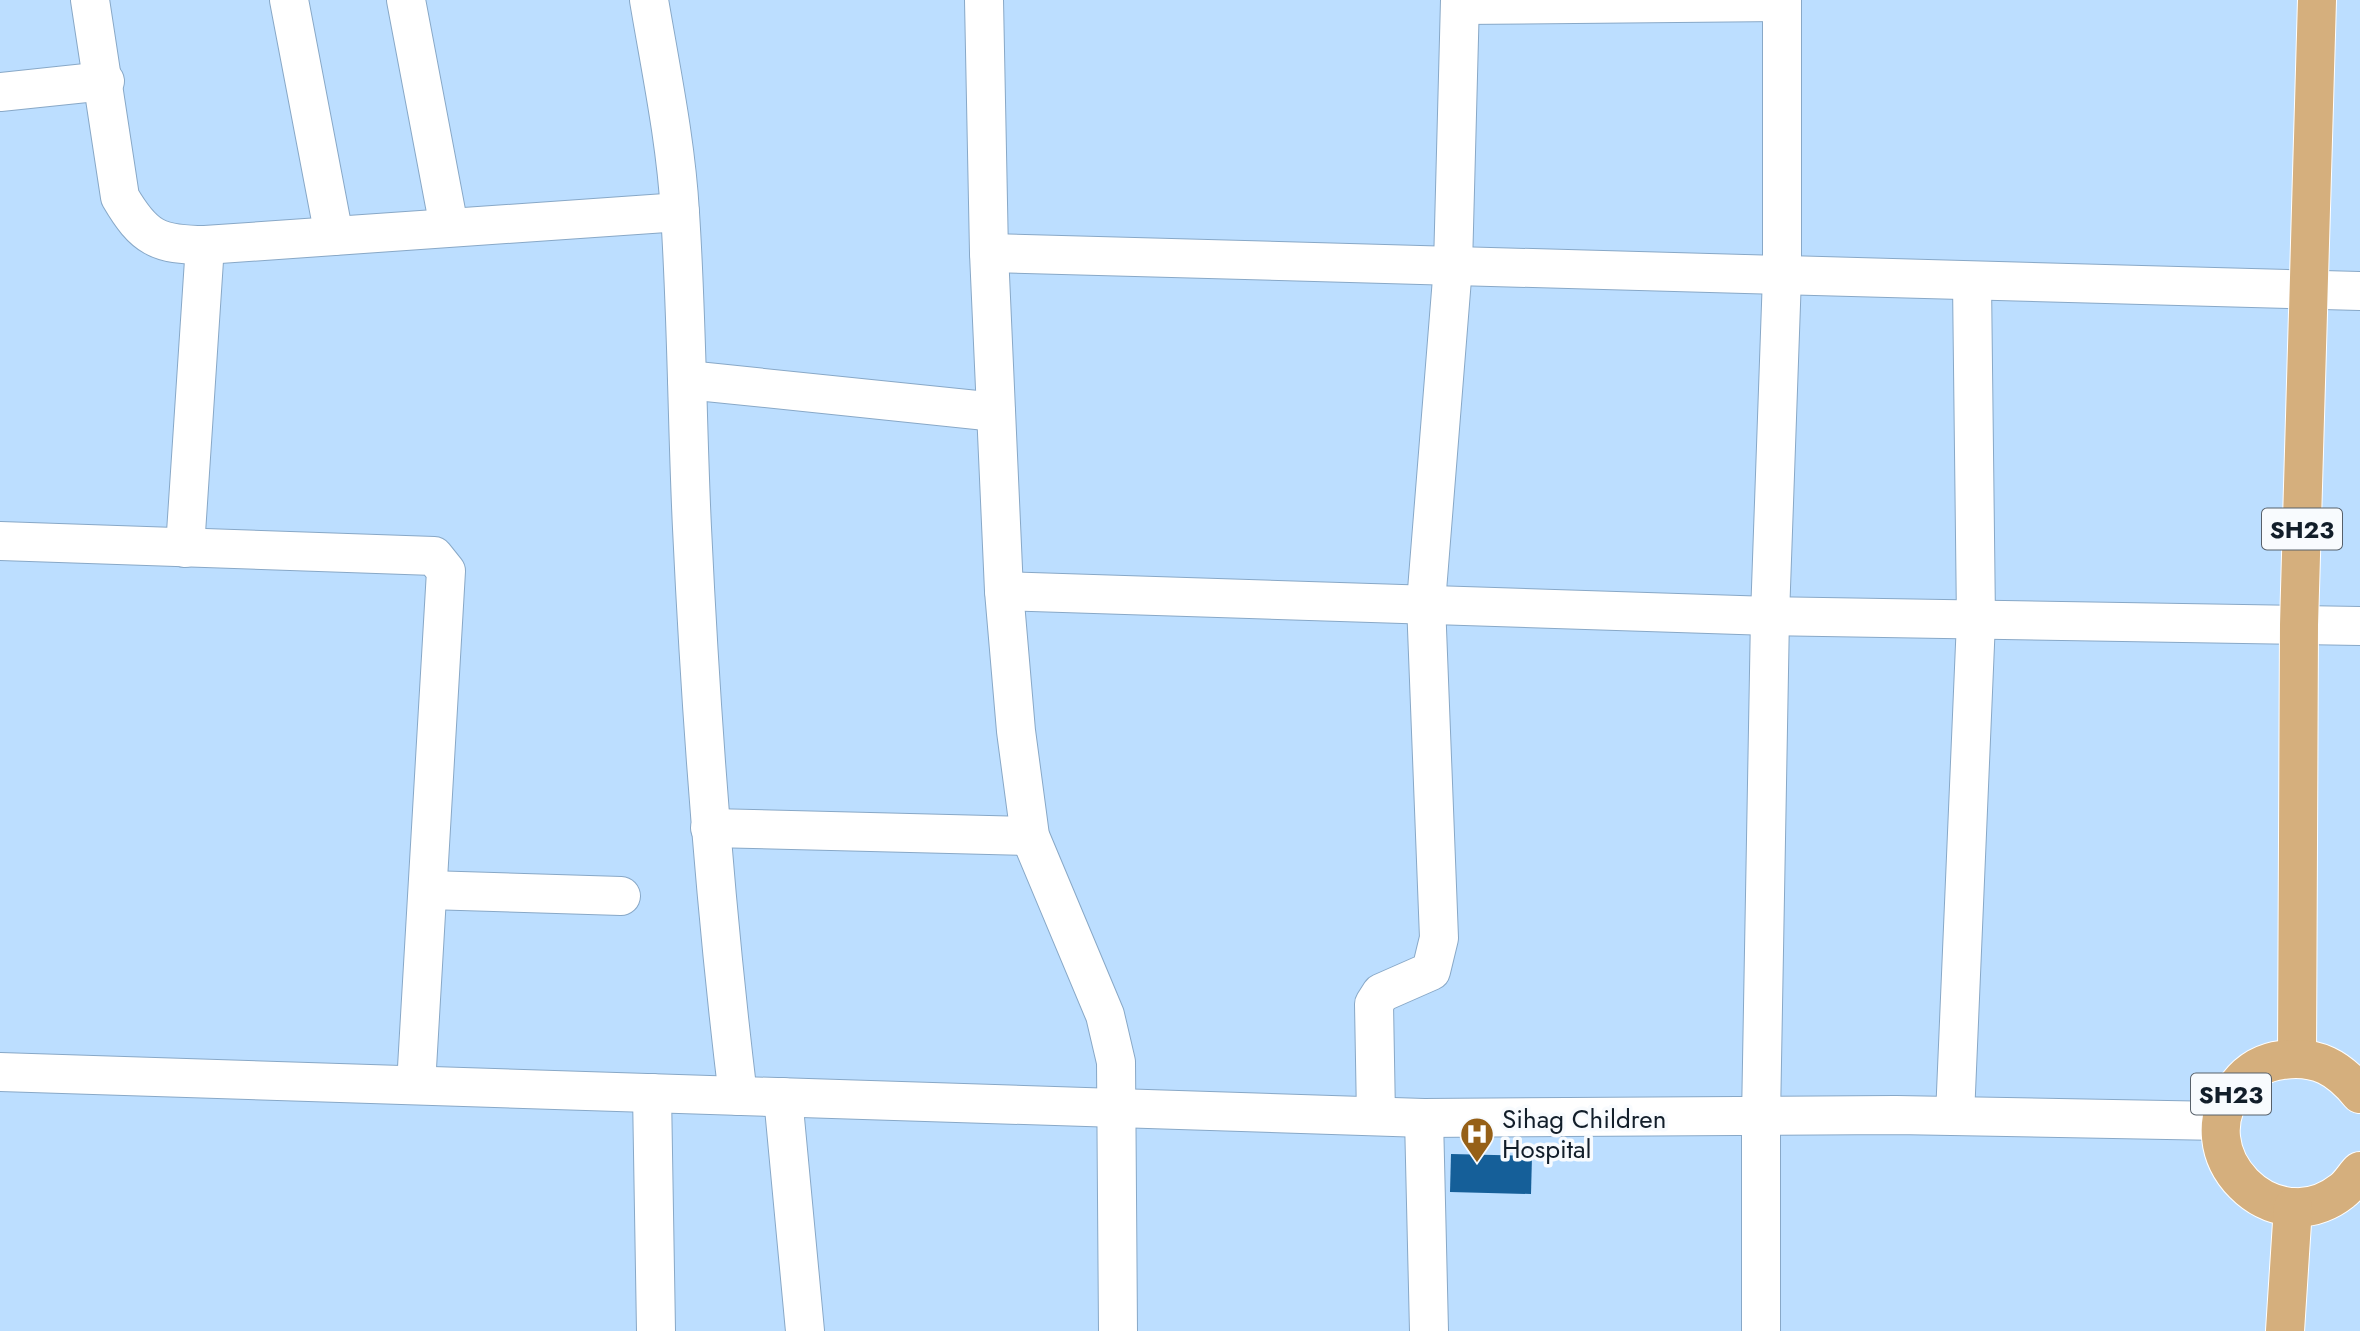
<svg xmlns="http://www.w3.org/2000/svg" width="2360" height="1331" font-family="Jost,sans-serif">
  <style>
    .building { fill: #155f99 }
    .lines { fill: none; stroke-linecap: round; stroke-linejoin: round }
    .minor-casing { stroke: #88a8c7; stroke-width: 40 }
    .major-casing { stroke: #fff; stroke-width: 40 }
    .minor { stroke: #fff; stroke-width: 38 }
    .major { stroke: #d5af7d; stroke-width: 38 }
    .labels { text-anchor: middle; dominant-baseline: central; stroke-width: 7; stroke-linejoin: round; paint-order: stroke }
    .shield { fill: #f8fbfe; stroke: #57606a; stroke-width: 2 }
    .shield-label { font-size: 24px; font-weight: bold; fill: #121e2a }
    .poi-label { font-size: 26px; fill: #121e2a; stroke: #f8fbfe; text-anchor: start }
  </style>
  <rect width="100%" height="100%" fill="#bcdeff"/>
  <!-- building -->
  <path class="building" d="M1451 1154 1532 1156 1531 1194 1450 1192Z"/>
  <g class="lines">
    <!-- minor casing -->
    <g class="minor-casing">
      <g id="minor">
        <path d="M90 0 120 197C144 238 158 245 205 245L680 212"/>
        <path d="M289 0 334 236"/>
        <path d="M406 0 449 227"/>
        <path d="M649 0C661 71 676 142 680 213 687 318 687 424 692 528 701 718 715 907 738 1096"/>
        <path d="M984 0 989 253 1004 591 1016 731 1030 836 1105 1015 1116 1062 1118 1331"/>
        <path d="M1460 5 1782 2"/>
        <path d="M0 92 105 81"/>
        <path d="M989 253 2360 291"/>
        <path d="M687 380 996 412"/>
        <path d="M0 541 434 556 446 571 416 1085"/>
        <path d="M185 548 205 245"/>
        <path d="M1004 591 1770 616 2360 626"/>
        <path d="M710 828 1030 836"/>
        <path d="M428 890 621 896"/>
        <path d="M0 1072 1424 1118 1896 1115 2221 1121"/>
        <path d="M652 1093 656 1331"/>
        <path d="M783 1097 805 1331"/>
        <path d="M1376 1116 1374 1004 1381 993 1431 971 1439 938 1426 603 1453 266 1460 0"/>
        <path d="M1955 1116 1976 621 1972 282"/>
        <path d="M1424 1118 1429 1331"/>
        <path d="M1761 1331V1118L1770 616 1782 276V0"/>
      </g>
    </g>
    <!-- major casing -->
    <g class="major-casing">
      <g id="major">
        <path d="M2297 1058 2299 625 2317 0"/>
        <path d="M2360 1094C2339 1068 2317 1055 2282 1060 2264 1062 2249 1071 2238 1085 2182 1153 2274 1245 2342 1191 2349 1186 2354 1177 2360 1171"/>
        <path d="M2285 1331 2293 1207"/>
      </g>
    </g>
    <!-- minor -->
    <use href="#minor" class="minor"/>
    <!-- major -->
    <use href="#major" class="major"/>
  </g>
  <!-- icons -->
  <defs>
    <g id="hospital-pin" transform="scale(1.75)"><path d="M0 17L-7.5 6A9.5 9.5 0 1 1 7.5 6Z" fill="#966017" stroke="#f8fbfe"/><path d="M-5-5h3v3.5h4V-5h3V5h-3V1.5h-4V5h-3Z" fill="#fff"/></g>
  </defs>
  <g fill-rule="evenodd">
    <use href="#hospital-pin" x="1477" y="1134"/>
  </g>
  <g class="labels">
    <!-- shield labels -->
    <g class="shield">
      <rect x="2262" y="508.5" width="80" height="41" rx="5"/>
      <rect x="2191" y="1073.5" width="80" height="41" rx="5"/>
    </g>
    <g class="shield-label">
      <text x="2302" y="529">SH23</text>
      <text x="2231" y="1094">SH23</text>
    </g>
    <!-- poi labels -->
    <g class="poi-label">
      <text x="1502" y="1119">Sihag Children<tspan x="1502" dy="30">Hospital</tspan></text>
    </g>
  </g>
</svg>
